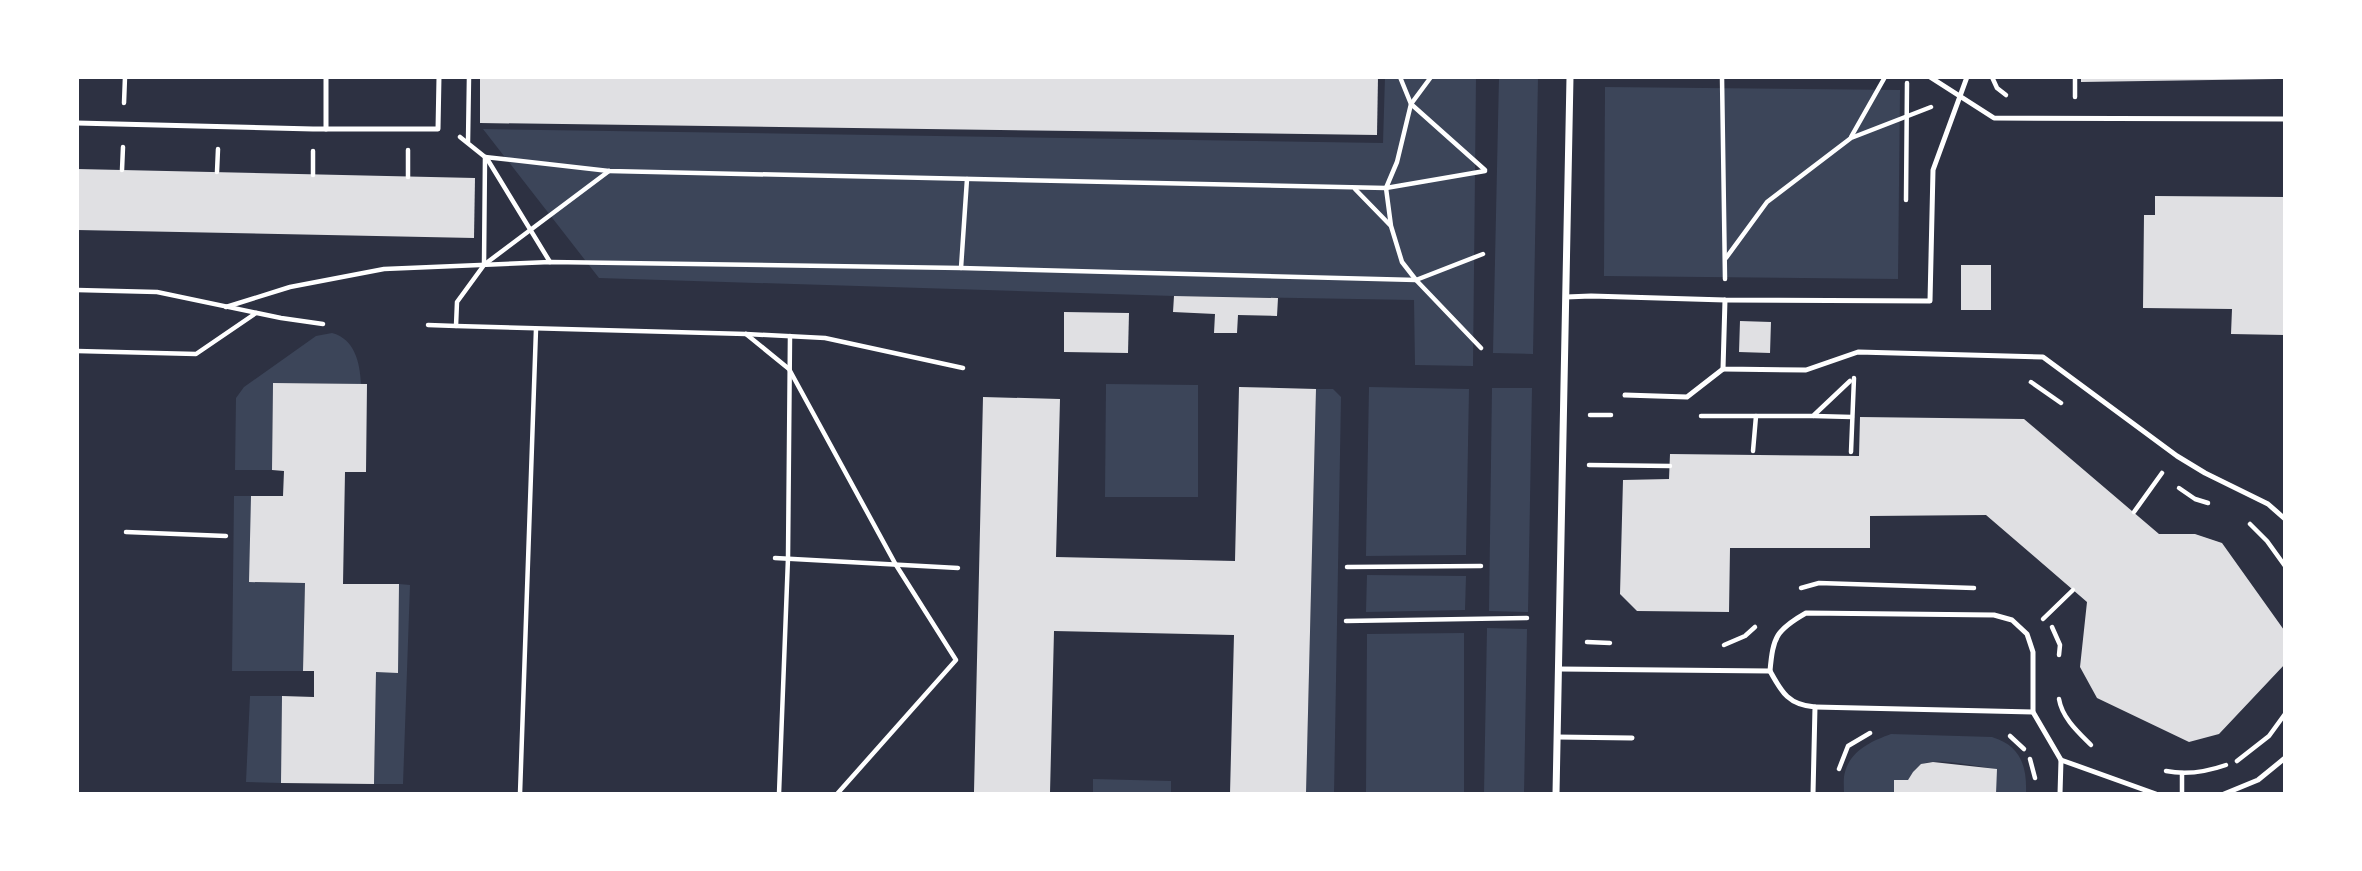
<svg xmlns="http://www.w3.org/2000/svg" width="2362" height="871" font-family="Commissioner,sans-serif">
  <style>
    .green { fill: #3c4559 }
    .building { fill: #e0e0e3 }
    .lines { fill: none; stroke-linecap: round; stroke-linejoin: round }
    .path { stroke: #fff; stroke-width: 4.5 }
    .service { stroke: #fff; stroke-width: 5 }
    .minor { stroke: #fff; stroke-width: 7 }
  </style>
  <rect width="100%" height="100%" fill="#2d3142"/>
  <!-- green -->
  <g class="green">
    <path d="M1385 77H1476L1473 366 1415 365 1414 300 1174 296 599 278 483 129 1383 143Z"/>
    <path d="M1499 77H1538L1533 354 1493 353Z"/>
    <path d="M1605 87 1900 90 1898 279 1604 276Z"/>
    <path d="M332 333C355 339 360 363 361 384L273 383 272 470H235L236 398 244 387 316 336Z"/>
    <path d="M1106 384 1198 385V497H1105Z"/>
    <path d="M1369 387 1469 389 1466 555 1366 556Z"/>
    <path d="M1492 388H1532L1528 612 1489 611Z"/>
    <path d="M1316 389H1333L1341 397 1334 794H1306Z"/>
    <path d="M234 496H251L250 582 305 583 303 671H232Z"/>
    <path d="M1367 575 1466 576 1465 610 1366 612Z"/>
    <path d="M399 584 410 585 403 784H374L376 672H397Z"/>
    <path d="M1487 628 1527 629 1524 794H1484Z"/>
    <path d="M1464 633V794H1366L1367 634Z"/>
    <path d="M250 696H282L281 783 246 782Z"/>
    <path d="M1891 734 1992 737C2021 746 2027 766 2026 794H1996V769C1978 767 1938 757 1923 764 1915 767 1912 774 1908 780H1894V794H1844C1844 787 1843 778 1845 772 1851 750 1872 741 1891 734Z"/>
    <path d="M1093 779 1171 781V794H1093Z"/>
  </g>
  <!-- building -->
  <g class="building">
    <path d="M480 77H1378L1377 135 480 123Z"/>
    <path d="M2081 77H2278V79L2081 82Z"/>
    <path d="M77 169 475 178 474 238 77 230Z"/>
    <path d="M2155 196 2285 197V335L2231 334 2232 309 2143 308 2144 215H2155Z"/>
    <rect x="1961" y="265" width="30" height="45"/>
    <path d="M1174 296 1278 298 1277 316 1238 315 1237 333H1214L1215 314 1173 312Z"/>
    <path d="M1064 312 1129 313 1128 353 1064 352Z"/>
    <path d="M1740 321 1771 322 1770 353 1739 352Z"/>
    <path d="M273 383 367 384 366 472H345L343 584H399L398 673 376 672 374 784 281 783 282 696 314 697V671H303L305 583 249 582 251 496H283L284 471 272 470Z"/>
    <path d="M1239 387 1316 389 1306 794H1230L1234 635 1054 631 1050 793 974 792 983 397 1060 399 1056 557 1235 561Z"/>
    <path d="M1860 417 2024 419 2159 534H2195L2222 543 2284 630 2285 664 2219 734 2189 742 2097 698 2080 667 2087 602 1986 515 1870 516V548H1730L1729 612 1637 611 1620 594 1623 480 1669 479 1670 454 1859 456Z"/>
    <path d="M1933 762 1997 769 1996 794H1894V780H1908L1913 772 1921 764Z"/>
  </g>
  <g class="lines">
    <!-- path -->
    <g class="path">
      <path d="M1400 77 1411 104 1485 170"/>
      <path d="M1431 77 1411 104 1397 162 1386 188 1391 226 1402 262 1416 280 1481 348"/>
      <path d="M1722 77 1725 279"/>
      <path d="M1992 77 1997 88 2006 95"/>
      <path d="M2075 97V77"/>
      <path d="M124 103 125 77"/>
      <path d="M460 137 485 157 609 171 1386 188 1485 171"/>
      <path d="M1851 137 1885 77"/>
      <path d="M468 142 469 77"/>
      <path d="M486 157 550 262"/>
      <path d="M122 170 123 147"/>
      <path d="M217 172 218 149"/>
      <path d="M313 175V151"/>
      <path d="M408 177V150"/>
      <path d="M1355 189 1390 225"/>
      <path d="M1906 200 1907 83"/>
      <path d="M1726 258 1767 202 1851 138 1931 107"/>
      <path d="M485 264 609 171"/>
      <path d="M961 268 967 179"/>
      <path d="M77 290 157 292 281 318 323 324"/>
      <path d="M226 307 290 287 384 269 550 262 961 268 1416 280 1483 254"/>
      <path d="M428 325 456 326 457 302 484 265 485 157"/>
      <path d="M456 326 746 334 825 338 963 368"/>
      <path d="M746 334 789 369 896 565 956 660 837 794"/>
      <path d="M77 351 196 354 256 313"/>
      <path d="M2031 382 2061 403"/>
      <path d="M1590 415H1611"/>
      <path d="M1701 416H1813L1850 381"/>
      <path d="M1814 416 1852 417"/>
      <path d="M1753 451 1756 416"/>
      <path d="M1851 452 1854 378"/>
      <path d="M1589 465 1670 466"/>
      <path d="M2179 488 2195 499 2208 503"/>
      <path d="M2134 512 2162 473"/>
      <path d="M2250 524 2267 541 2285 566"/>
      <path d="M126 532 226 536"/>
      <path d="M775 558 958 568"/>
      <path d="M1347 567 1481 566"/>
      <path d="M1801 588 1819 583 1974 588"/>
      <path d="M2043 619 2073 590"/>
      <path d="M1346 621 1527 618"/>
      <path d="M2052 627 2060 645 2059 655"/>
      <path d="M1587 642 1610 643"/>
      <path d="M1724 645 1745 636 1755 627"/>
      <path d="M2059 699C2062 718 2079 733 2091 745"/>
      <path d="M2010 736 2024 749"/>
      <path d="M2030 759 2035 778"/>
      <path d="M2237 761 2269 736 2285 714"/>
      <path d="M1839 769 1848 746 1870 733"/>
      <path d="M2166 771C2186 775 2206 772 2226 765"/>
      <path d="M520 794 536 329"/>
      <path d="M779 794 788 558 790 336"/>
      <path d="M2182 794V773"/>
    </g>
    <!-- service -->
    <g class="service">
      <path d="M326 77V129"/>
      <path d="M1930 77 1994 118 2285 119"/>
      <path d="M77 123 313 129H438L439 77"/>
      <path d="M1566 297 1591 296 1725 300 1930 301 1933 170 1967 77"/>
      <path d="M1725 300 1723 369 1806 370 1858 352 2043 357 2177 456 2205 473 2268 504 2285 519"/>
      <path d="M1625 395 1687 397 1723 369"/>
      <path d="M1559 669 1770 671C1773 637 1776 630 1806 613L1994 615 2012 620 2027 634 2033 652V712L2061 760 2060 794"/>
      <path d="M1770 671C1782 693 1789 705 1815 707L1813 794"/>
      <path d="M1815 707 2033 712"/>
      <path d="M1557 737 1632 738"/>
      <path d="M2061 760 2156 794"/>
      <path d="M2224 794 2258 780 2285 758"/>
    </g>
    <!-- minor -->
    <path class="minor" d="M1556 794 1570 77"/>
  </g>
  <!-- border -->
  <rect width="2362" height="871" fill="none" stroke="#ffffff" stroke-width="158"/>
</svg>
